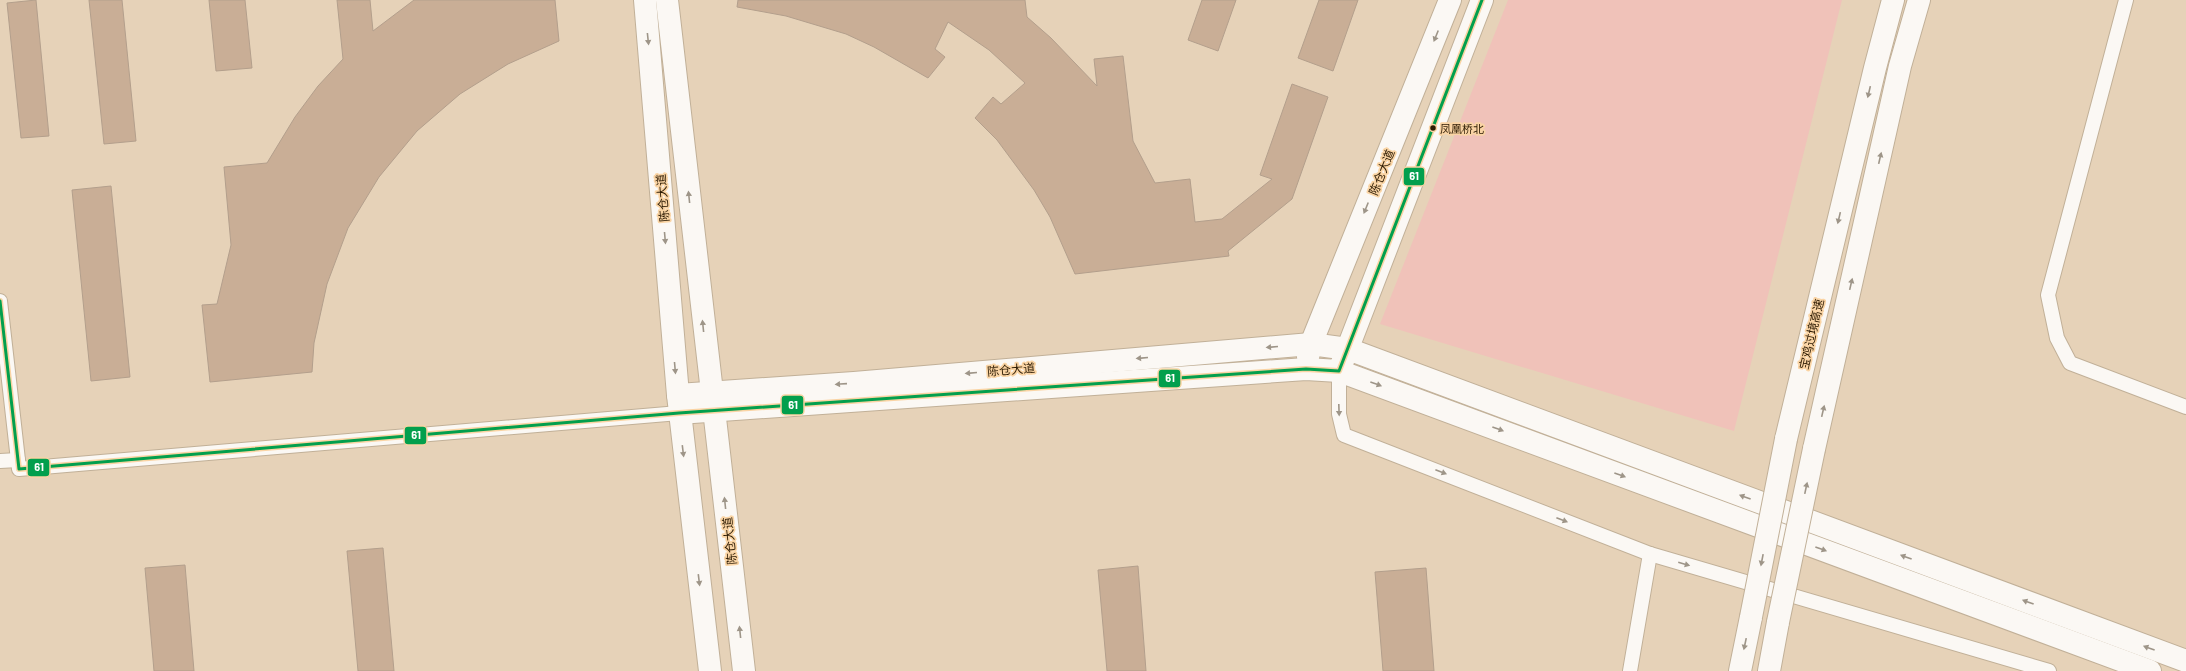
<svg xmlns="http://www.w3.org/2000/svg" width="2186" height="671" font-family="Barlow,'Noto Sans SC',sans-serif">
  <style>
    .green { fill: #f0c2b9 }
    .building { fill: #c9ae96; stroke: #b39f8c }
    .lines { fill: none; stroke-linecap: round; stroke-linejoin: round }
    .minor-casing { stroke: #c1b098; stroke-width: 16 }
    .primary-casing { stroke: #c1b098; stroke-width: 24 }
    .motorway-casing { stroke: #c1b098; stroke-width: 24 }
    .minor { stroke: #fbf8f4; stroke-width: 14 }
    .primary { stroke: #fbf8f4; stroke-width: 22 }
    .motorway { stroke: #fbf8f4; stroke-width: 22 }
    .motorway-bridge-casing { stroke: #c1b098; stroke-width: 24; stroke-linecap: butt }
    .motorway-bridge { stroke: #fbf8f4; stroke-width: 22 }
    .bus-1-casing { stroke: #fad4a4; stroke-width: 6 }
    .bus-1 { stroke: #029f4d; stroke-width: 3 }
    .oneway { fill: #9e9588 }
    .bus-dot { fill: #2d1b03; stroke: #fad4a4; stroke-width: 1.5 }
    .labels { text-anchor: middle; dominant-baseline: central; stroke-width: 3.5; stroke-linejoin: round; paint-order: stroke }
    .bus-label { font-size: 11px; fill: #2d1b03; stroke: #fad4a4; text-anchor: start }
    .street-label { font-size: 12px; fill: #2d1b03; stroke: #fad4a4 }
    .line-badge { stroke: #fad4a4; stroke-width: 1.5 }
    .badge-label { font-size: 11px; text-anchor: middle; font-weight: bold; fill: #fff }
  </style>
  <rect width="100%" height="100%" fill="#e6d2b8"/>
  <!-- green -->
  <path class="green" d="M1508 0H1842L1734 431 1380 324Z"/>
  <!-- building -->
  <g class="building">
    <path d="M36 0 49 136 21 138 7 3Z"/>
    <path d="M89 0H122L136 141 104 144Z"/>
    <path d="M209 0H245L252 68 216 71Z"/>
    <path d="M337 0H370L373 31 414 0H555L559 41 508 64 460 94 417 131 379 177 348 228 327 284 314 343 312 372 210 382 202 305 217 304 231 245 224 167 267 163 295 117 318 86 343 59Z"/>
    <path d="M738 0H1025L1027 17 1051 38 1097 86 1094 59 1123 56 1133 141 1155 183 1190 179 1195 222 1222 219 1272 179 1260 175 1292 84 1328 97 1292 199 1228 251 1229 256 1075 274 1050 217 1034 190 997 140 975 118 993 97 1001 104 1025 83 989 50 948 22 935 49 945 57 928 78 874 47 846 34 786 16 737 7Z"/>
    <path d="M1202 0H1236L1218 51 1188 40Z"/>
    <path d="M1319 0H1358L1333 71 1298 58Z"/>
    <path d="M111 186 130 377 91 381 72 190Z"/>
    <path d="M383 548 394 671H358L347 551Z"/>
    <path d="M185 565 194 671H154L145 568Z"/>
    <path d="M1138 566 1146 671H1107L1098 570Z"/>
    <path d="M1426 568 1434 671H1383L1375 572Z"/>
  </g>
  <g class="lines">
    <!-- minor casing -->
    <g class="minor-casing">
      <g id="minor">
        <path d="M2126 0 2048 295 2057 338 2070 363 2186 407"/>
        <path d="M0 301 19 469 679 413"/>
        <path d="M1339 371V414L1344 435 1650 554 2049 671"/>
        <path d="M0 461 18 460"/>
        <path d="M1630 671 1650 554"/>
      </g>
    </g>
    <!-- primary casing -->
    <g class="primary-casing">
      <g id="primary">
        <path d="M645 0 678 395"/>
        <path d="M667 0 744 671"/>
        <path d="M1308 357 1311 344 1450 0"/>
        <path d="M1339 371 2150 671"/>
        <path d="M679 413 1306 369 1339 371 1482 0"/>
        <path d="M710 671 678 395 854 383 1311 344 1348 349 2186 661"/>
      </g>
    </g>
    <!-- motorway casing -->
    <g class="motorway-casing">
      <g id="motorway">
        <path d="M1786 439 1875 68 1893 0"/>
        <path d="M1814 449 1900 66 1919 0"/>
        <path d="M1740 671 1751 617"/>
        <path d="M1769 671 1778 622"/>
      </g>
    </g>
    <!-- minor -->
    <use href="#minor" class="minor"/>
    <!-- primary -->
    <use href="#primary" class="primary"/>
    <!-- motorway -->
    <use href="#motorway" class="motorway"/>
    <!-- motorway-bridge casing -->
    <g class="motorway-bridge-casing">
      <g id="motorway-bridge">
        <path d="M1751 617 1786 439"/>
        <path d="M1778 622 1814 449"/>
      </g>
    </g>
    <!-- motorway-bridge -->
    <use href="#motorway-bridge" class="motorway-bridge"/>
    <!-- bus-1 casing -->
    <g class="bus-1-casing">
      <path id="bus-1" d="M0 301 19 469 679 413 1306 369 1339 371 1482 0"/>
    </g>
    <!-- bus-1 -->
    <use href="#bus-1" class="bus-1"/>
  </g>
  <!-- one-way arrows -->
  <defs><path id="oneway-solid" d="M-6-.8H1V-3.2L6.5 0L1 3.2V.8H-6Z"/></defs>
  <g class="oneway">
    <use href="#oneway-solid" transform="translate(1436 36) rotate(112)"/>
    <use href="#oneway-solid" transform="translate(648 39) rotate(84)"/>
    <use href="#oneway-solid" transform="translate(1869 92) rotate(103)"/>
    <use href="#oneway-solid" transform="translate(1880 158) rotate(-77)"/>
    <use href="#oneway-solid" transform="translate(689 197) rotate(-96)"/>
    <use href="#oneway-solid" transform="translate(1366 208) rotate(112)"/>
    <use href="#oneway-solid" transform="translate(1839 218) rotate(103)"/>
    <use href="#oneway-solid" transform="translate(665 238) rotate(85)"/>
    <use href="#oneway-solid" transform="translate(1851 284) rotate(-77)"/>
    <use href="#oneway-solid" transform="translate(703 326) rotate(-96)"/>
    <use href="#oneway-solid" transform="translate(1272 347) rotate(175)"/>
    <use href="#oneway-solid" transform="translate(1142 358) rotate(175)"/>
    <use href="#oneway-solid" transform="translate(675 368) rotate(85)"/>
    <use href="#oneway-solid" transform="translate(971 373) rotate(175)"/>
    <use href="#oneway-solid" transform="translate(841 384) rotate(176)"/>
    <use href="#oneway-solid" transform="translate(1376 384) rotate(20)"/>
    <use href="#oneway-solid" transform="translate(1339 410) rotate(88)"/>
    <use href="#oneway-solid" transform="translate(1823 411) rotate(-77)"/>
    <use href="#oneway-solid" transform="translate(1498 429) rotate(20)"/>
    <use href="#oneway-solid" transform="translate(683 451) rotate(83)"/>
    <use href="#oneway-solid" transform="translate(1441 472) rotate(21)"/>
    <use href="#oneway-solid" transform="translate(1620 475) rotate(20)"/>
    <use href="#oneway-solid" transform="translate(1806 488) rotate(-78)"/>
    <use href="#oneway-solid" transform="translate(1745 497) rotate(-160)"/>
    <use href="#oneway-solid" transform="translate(725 503) rotate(-96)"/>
    <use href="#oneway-solid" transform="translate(1562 520) rotate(21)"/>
    <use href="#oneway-solid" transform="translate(1821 549) rotate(20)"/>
    <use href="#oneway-solid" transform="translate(1906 557) rotate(-160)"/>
    <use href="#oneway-solid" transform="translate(1762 560) rotate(101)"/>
    <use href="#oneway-solid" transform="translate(1684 564) rotate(16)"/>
    <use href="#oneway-solid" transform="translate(699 580) rotate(83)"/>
    <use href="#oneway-solid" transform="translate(2028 602) rotate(-160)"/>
    <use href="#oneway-solid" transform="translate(740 632) rotate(-96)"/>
    <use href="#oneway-solid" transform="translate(1745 644) rotate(102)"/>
    <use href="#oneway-solid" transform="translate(2149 648) rotate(-160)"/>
  </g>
  <!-- markers -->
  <circle class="bus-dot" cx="1433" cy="128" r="3.5"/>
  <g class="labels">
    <!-- bus labels -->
    <g class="bus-label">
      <text x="1440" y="128">凤凰桥北</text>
    </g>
    <!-- street labels -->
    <g class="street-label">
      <text transform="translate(1381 172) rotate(-68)">陈仓大道</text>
      <text transform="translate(662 198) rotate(-95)">陈仓大道</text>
      <text transform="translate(1811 334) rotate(-77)">宝鸡过境高速</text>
      <text transform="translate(1011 369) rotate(-5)">陈仓大道</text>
      <text transform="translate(729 541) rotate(-96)">陈仓大道</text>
    </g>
  </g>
  <g class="line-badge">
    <rect x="1403" y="167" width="22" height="19" rx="4" fill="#029f4d"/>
    <rect x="1158" y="369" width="23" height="19" rx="4" fill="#029f4d"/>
    <rect x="781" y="395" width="23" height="20" rx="4" fill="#029f4d"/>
    <rect x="404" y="426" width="23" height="19" rx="4" fill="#029f4d"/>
    <rect x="27" y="458" width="23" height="19" rx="4" fill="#029f4d"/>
  </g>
  <g class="badge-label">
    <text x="1414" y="180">61</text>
    <text x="1170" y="382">61</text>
    <text x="793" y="409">61</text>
    <text x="416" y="439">61</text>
    <text x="39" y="471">61</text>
  </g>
</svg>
